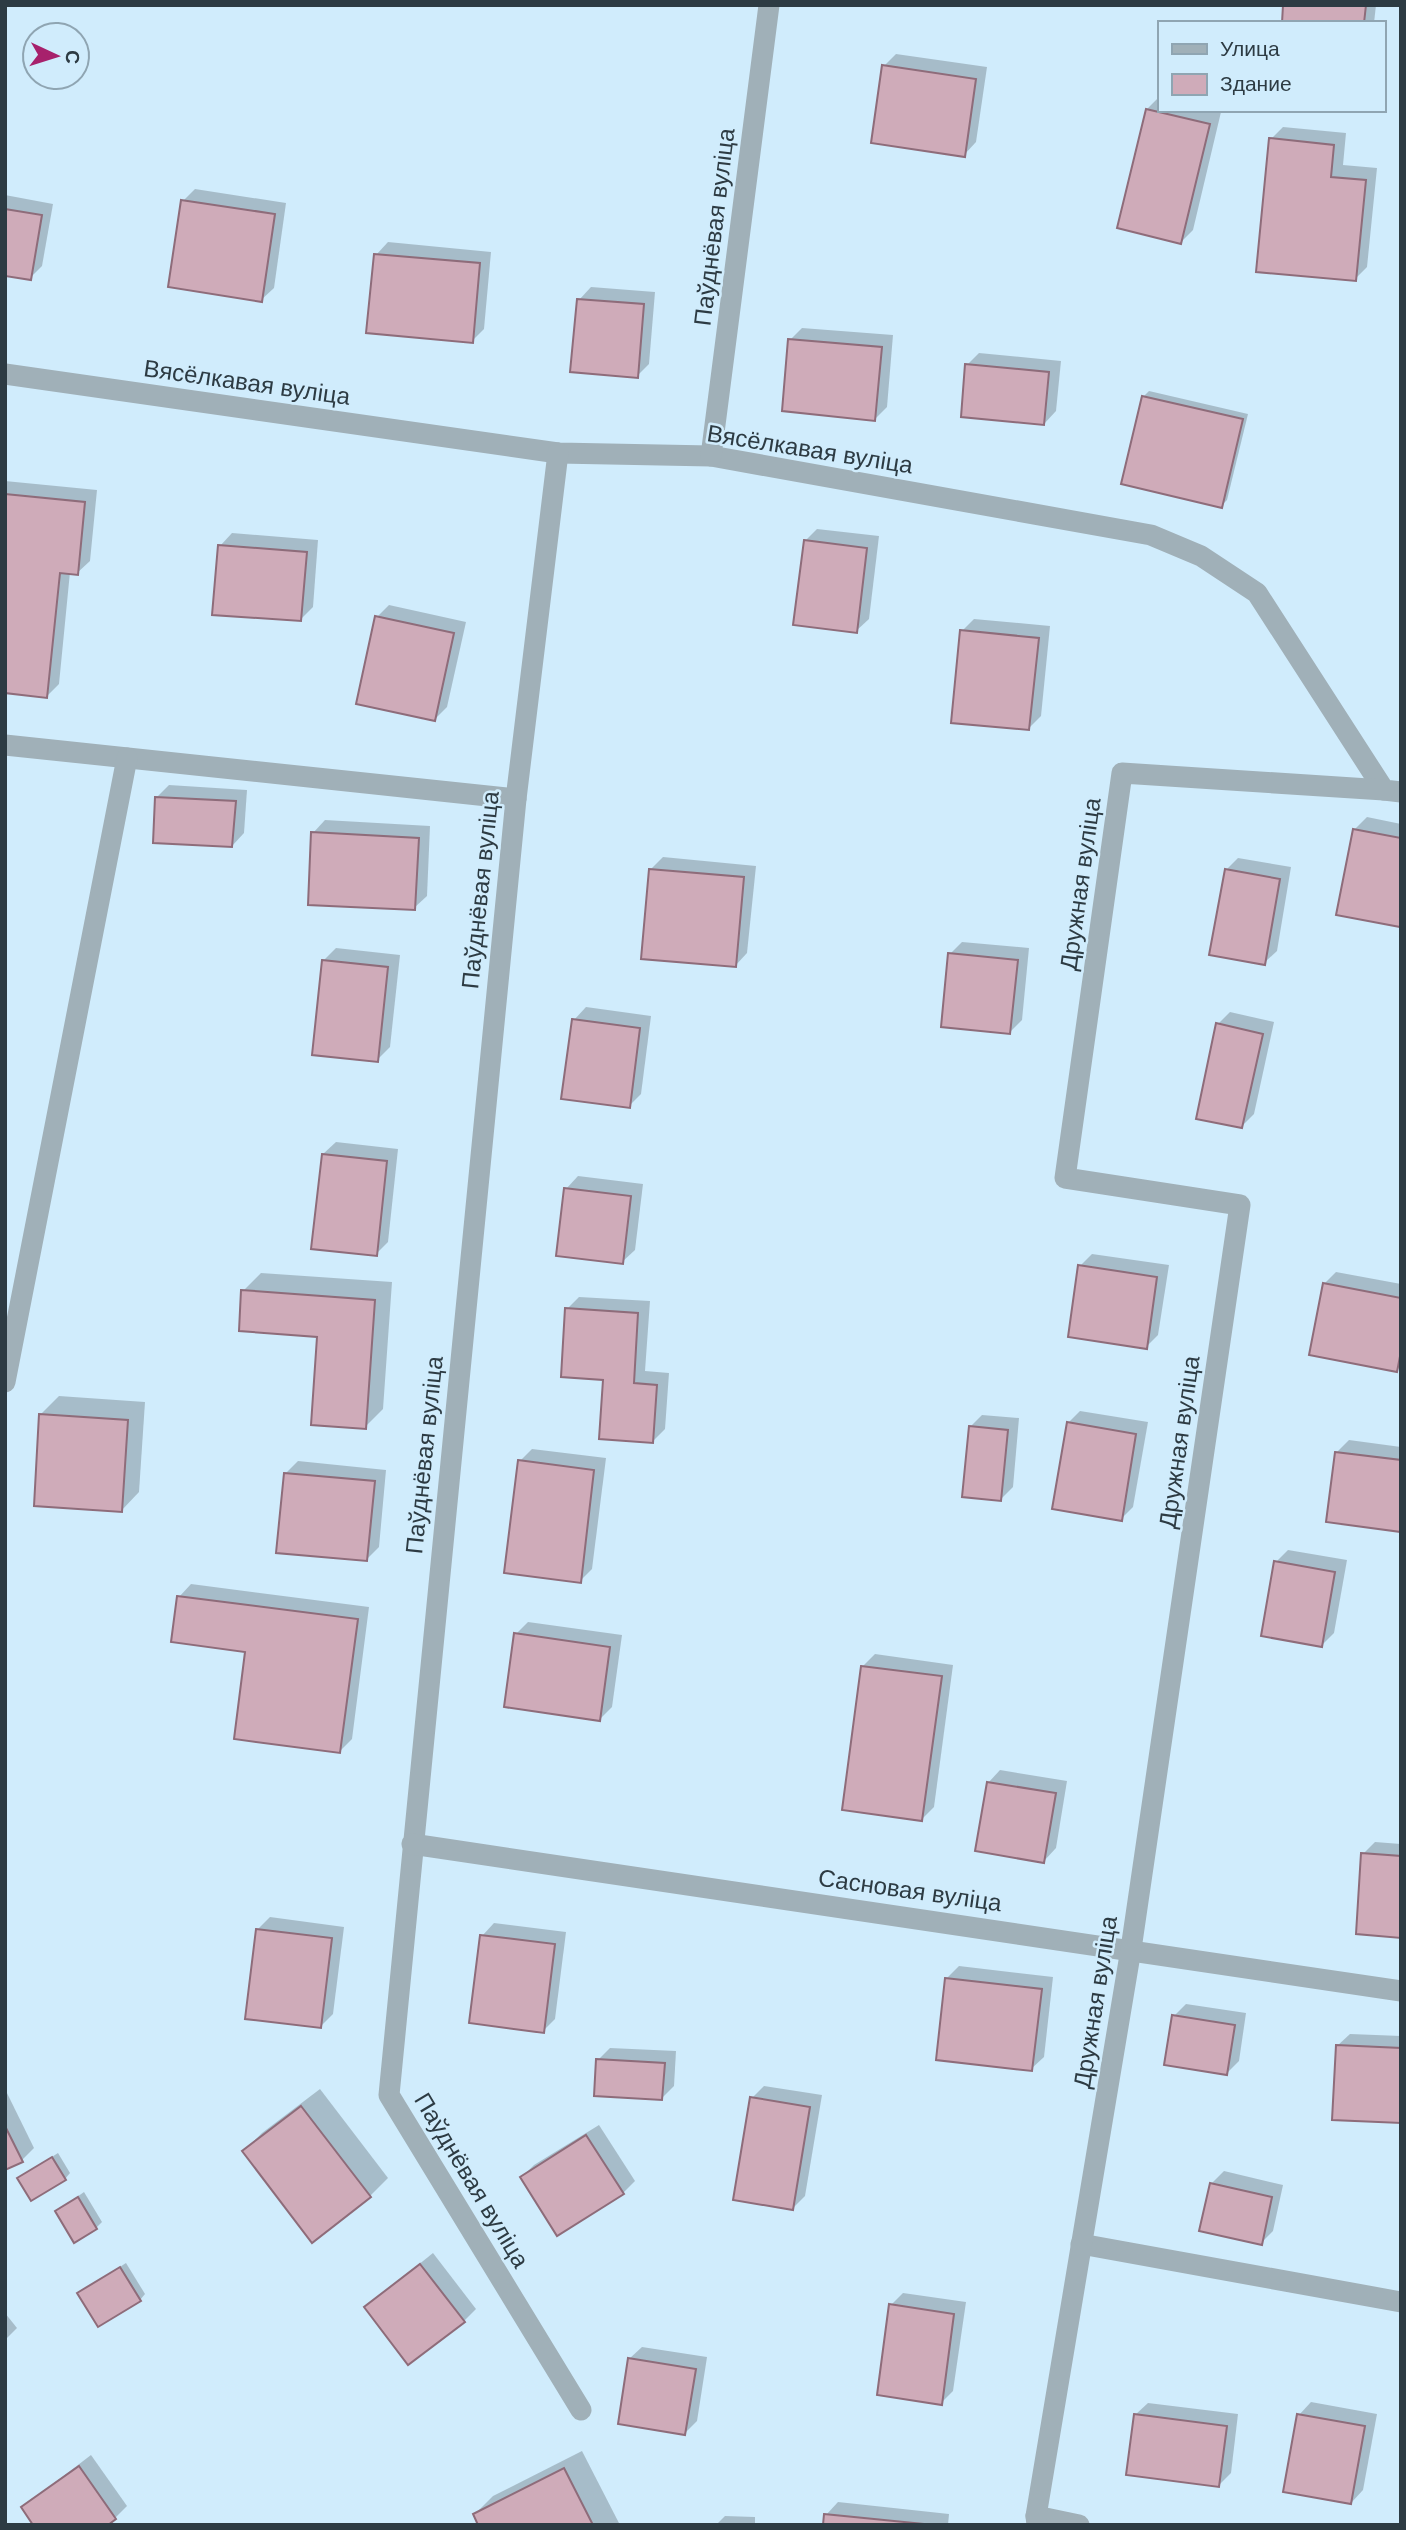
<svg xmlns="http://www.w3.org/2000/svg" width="1406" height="2530" font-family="Helvetica,sans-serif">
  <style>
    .shadow { fill: #0003 }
    .building { fill: #cfabb9; stroke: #8e6c7a; stroke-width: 2 }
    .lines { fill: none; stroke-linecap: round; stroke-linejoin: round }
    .lane { stroke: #a0b0b8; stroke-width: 21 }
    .street { stroke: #a0b0b8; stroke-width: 21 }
    .labels { text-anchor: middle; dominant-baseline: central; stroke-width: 5; stroke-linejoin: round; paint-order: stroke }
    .street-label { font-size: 24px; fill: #2d3b43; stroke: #d0ecfc }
  </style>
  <rect width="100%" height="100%" fill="#d0ecfc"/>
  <!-- shadow -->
  <g class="shadow">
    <path d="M1285 5H1376L1374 23H1283Z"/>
    <path d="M896 54 987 67 976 142 964 155 884 66Z"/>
    <path d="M1159 97V110L1221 112 1193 230 1181 242 1147 109Z"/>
    <path d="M1283 127 1346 133 1343 165 1377 168 1367 267 1355 279 1271 139Z"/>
    <path d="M195 189 286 203 274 288 261 300 183 201Z"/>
    <path d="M5 195 53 204 42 266 30 278 5 274Z"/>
    <path d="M388 242 491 252 484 329 472 341 376 255Z"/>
    <path d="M591 287 655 292 649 364 637 376 579 300Z"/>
    <path d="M802 328 893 335 887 407 875 419 790 340Z"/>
    <path d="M979 353 1061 361 1056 411 1044 424 967 365Z"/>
    <path d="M1149 391 1248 414 1227 500 1221 506 1144 396Z"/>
    <path d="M5 481 97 490 90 561 77 573 70 572 59 684 47 696 5 692Z"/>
    <path d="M817 529 879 536 869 619 856 631 805 541Z"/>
    <path d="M232 533 318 540 313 607 300 620 220 546Z"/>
    <path d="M389 605 466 622 447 707 435 719 377 617Z"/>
    <path d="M974 619 1050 626 1041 716 1029 728 962 631Z"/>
    <path d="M169 785 247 790 244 833 232 846 157 797Z"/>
    <path d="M1367 817 1401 824 1400 926 1355 829Z"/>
    <path d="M325 820 430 826 427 896 414 908 313 833Z"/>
    <path d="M663 857 756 866 747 953 735 966 651 869Z"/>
    <path d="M1238 858 1291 867 1277 951 1264 963 1226 870Z"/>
    <path d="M962 942 1029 948 1022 1020 1010 1032 950 954Z"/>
    <path d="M336 948 400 955 390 1047 377 1060 323 961Z"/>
    <path d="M586 1007 651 1016 641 1094 629 1106 574 1020Z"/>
    <path d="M1230 1012 1274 1022 1254 1114 1242 1126 1218 1024Z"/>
    <path d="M336 1142 398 1149 388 1242 376 1254 323 1154Z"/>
    <path d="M578 1176 643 1184 635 1250 622 1262 566 1189Z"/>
    <path d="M1092 1254 1169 1265 1158 1335 1146 1347 1080 1266Z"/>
    <path d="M1336 1272 1401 1284V1366L1397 1370 1324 1284Z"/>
    <path d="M261 1273 392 1282 383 1409 365 1427 319 1335 243 1291Z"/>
    <path d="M579 1297 650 1301 645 1371 669 1373 665 1429 653 1441 605 1378 567 1309Z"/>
    <path d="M59 1396 145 1402 139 1492 121 1511 41 1414Z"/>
    <path d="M1080 1411 1148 1422 1133 1507 1121 1519 1068 1423Z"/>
    <path d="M982 1415 1019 1418 1013 1487 1001 1499 970 1427Z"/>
    <path d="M1349 1440 1401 1447V1530L1337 1452Z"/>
    <path d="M532 1449 606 1458 592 1569 580 1581 520 1461Z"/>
    <path d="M298 1461 386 1470 379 1547 367 1559 285 1474Z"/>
    <path d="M1288 1550 1347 1560 1334 1633 1322 1645 1276 1562Z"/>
    <path d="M191 1584 369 1607 352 1739 340 1751 247 1650 179 1597Z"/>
    <path d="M528 1622 622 1635 612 1707 600 1719 516 1634Z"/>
    <path d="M875 1654 953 1665 934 1807 922 1819 863 1666Z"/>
    <path d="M1000 1770 1067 1781 1056 1848 1044 1861 988 1783Z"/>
    <path d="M1375 1842 1401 1844V1936L1363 1854Z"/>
    <path d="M270 1917 344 1927 333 2014 320 2027 258 1929Z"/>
    <path d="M494 1923 566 1932 555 2019 543 2031 482 1936Z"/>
    <path d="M959 1966 1053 1977 1044 2057 1031 2069 947 1978Z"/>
    <path d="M1186 2004 1246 2013 1239 2061 1227 2073 1174 2016Z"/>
    <path d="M1350 2034 1401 2036V2122L1337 2046Z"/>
    <path d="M610 2048 676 2051 674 2086 662 2098 598 2060Z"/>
    <path d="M764 2086 822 2095 805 2196 793 2208 752 2098Z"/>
    <path d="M5 2089 34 2148 22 2160 5 2168Z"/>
    <path d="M320 2089 388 2178 370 2196 244 2151 262 2133Z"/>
    <path d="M599 2125 635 2181 623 2193 522 2177 534 2165Z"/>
    <path d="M58 2153 70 2173 65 2179 19 2178Z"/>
    <path d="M1224 2171 1283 2185 1273 2231 1261 2243 1211 2184Z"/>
    <path d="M84 2192 102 2222 96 2228 57 2211Z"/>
    <path d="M433 2253 476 2309 464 2321 366 2307Z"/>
    <path d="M126 2263 145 2294 140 2300 79 2293Z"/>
    <path d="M903 2293 966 2302 953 2391 941 2403 891 2305Z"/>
    <path d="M5 2313 17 2328 5 2340Z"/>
    <path d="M642 2347 707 2357 697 2421 685 2433 629 2359Z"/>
    <path d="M1311 2402 1377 2414 1363 2490 1351 2503 1299 2415Z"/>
    <path d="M1148 2403 1238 2414 1231 2473 1219 2485 1135 2415Z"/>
    <path d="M582 2451 620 2525H480L475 2514 493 2496Z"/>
    <path d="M91 2455 127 2506 115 2518 23 2507Z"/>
    <path d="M838 2502 949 2514 948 2525H825L826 2515Z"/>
    <path d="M725 2516 755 2517V2525H716Z"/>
  </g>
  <!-- building -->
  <g class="building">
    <path d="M1283 5H1366L1364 23H1282Z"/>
    <path d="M882 65 976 79 965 157 871 143Z"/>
    <path d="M1146 109 1210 124 1181 244 1117 228Z"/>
    <path d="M1269 138 1334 145 1331 177 1366 180 1356 281 1256 272Z"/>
    <path d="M181 200 275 214 262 302 168 287Z"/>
    <path d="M5 209 42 215 31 280 5 276Z"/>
    <path d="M374 254 480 263 473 343 366 333Z"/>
    <path d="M577 299 644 304 638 378 570 372Z"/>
    <path d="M788 339 882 347 875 421 782 411Z"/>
    <path d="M965 364 1049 372 1044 425 961 417Z"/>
    <path d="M1142 396 1243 419 1222 508 1121 484Z"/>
    <path d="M5 494 85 502 78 575 60 573 47 698 5 693Z"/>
    <path d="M804 540 867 548 857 633 793 625Z"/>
    <path d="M218 545 307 552 301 621 212 615Z"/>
    <path d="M375 616 454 633 435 721 356 704Z"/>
    <path d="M960 630 1039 638 1029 730 951 723Z"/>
    <path d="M155 797 236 801 232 847 153 843Z"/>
    <path d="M1353 829 1401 838 1400 927 1336 915Z"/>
    <path d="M311 832 419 838 415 910 308 905Z"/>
    <path d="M649 869 744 877 736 967 641 959Z"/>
    <path d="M1225 869 1280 879 1265 965 1209 955Z"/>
    <path d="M948 953 1018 960 1010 1034 941 1027Z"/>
    <path d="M322 960 388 967 378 1062 312 1055Z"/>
    <path d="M572 1019 640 1028 630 1108 561 1099Z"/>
    <path d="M1216 1023 1263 1034 1242 1128 1196 1119Z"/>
    <path d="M322 1154 387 1161 377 1256 311 1249Z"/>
    <path d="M564 1188 631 1196 623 1264 556 1256Z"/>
    <path d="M1078 1265 1157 1277 1147 1349 1068 1337Z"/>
    <path d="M1323 1283 1401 1298V1351L1397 1372 1309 1355Z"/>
    <path d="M241 1290 375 1300 366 1429 311 1425 317 1337 239 1331Z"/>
    <path d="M565 1308 638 1313 634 1383 657 1385 653 1443 599 1439 603 1380 561 1377Z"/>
    <path d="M39 1414 128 1420 122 1512 34 1506Z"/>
    <path d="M1067 1422 1136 1434 1122 1521 1052 1509Z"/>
    <path d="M969 1426 1008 1430 1001 1501 962 1497Z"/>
    <path d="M1335 1452 1401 1460V1532L1326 1522Z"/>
    <path d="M518 1460 594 1470 581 1583 504 1573Z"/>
    <path d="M284 1473 375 1481 367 1561 276 1553Z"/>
    <path d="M1274 1561 1335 1572 1322 1647 1261 1636Z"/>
    <path d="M177 1596 358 1619 340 1753 234 1739 245 1652 171 1642Z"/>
    <path d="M514 1633 610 1647 600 1721 504 1707Z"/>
    <path d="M861 1666 942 1676 922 1821 842 1810Z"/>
    <path d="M987 1782 1056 1793 1044 1863 975 1851Z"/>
    <path d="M1361 1853 1401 1856V1938L1356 1934Z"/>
    <path d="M256 1929 332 1938 321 2028 245 2019Z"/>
    <path d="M480 1935 555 1944 544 2033 469 2023Z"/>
    <path d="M945 1978 1042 1989 1032 2071 936 2060Z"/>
    <path d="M1172 2015 1235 2025 1227 2075 1164 2065Z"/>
    <path d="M1336 2045 1401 2048V2123L1332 2120Z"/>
    <path d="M596 2059 665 2063 662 2100 594 2096Z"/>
    <path d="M750 2097 810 2107 793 2210 733 2200Z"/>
    <path d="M301 2106 371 2197 312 2243 242 2151Z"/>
    <path d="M5 2126 23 2162 5 2170Z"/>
    <path d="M586 2135 624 2194 557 2236 520 2177Z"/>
    <path d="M52 2157 66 2180 31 2201 17 2178Z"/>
    <path d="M1210 2183 1272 2197 1262 2245 1199 2231Z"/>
    <path d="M78 2197 97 2229 74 2243 55 2211Z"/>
    <path d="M420 2264 465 2322 408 2365 364 2307Z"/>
    <path d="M120 2267 141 2301 98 2327 77 2293Z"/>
    <path d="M889 2304 954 2314 942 2405 877 2395Z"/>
    <path d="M628 2358 696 2369 685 2435 618 2424Z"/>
    <path d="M1134 2414 1227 2426 1219 2487 1126 2475Z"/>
    <path d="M1297 2414 1365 2426 1351 2504 1283 2492Z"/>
    <path d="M79 2466 116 2519 108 2525H33L21 2507Z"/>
    <path d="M564 2468 593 2525H478L473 2514Z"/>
    <path d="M824 2514 934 2525H823Z"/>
  </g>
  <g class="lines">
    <!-- lane -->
    <g class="lane">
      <path d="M5 745 516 799"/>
      <path d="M5 1382 127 758"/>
      <path d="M1081 2244 1401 2302"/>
    </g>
    <!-- street -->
    <g class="street">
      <path d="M5 374 558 453 711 456 1151 535 1201 556 1257 593 1384 790 1401 792"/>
      <path d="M558 453 516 799 389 2095 581 2410"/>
      <path d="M711 456 769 5"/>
      <path d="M412 1844 1401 1991"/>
      <path d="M1036 2516 1079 2525"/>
      <path d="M1037 2525 1036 2516 1131 1949 1240 1205 1065 1178 1122 773 1384 790"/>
    </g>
  </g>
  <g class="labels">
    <!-- street labels -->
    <g class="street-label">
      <text transform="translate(714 227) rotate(-83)">Паўднёвая вуліца</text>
      <text transform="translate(247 382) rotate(8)">Вясёлкавая вуліца</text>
      <text transform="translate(810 449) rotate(9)">Вясёлкавая вуліца</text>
      <text transform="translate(1080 884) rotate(-82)">Дружная вуліца</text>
      <text transform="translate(480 890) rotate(-84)">Паўднёвая вуліца</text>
      <text transform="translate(1179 1442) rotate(-82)">Дружная вуліца</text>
      <text transform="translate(424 1455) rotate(-84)">Паўднёвая вуліца</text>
      <text transform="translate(910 1890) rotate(8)">Сасновая вуліца</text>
      <text transform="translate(1095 2002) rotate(-81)">Дружная вуліца</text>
      <text transform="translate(472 2180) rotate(59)">Паўднёвая вуліца</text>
    </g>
  </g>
  <!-- border -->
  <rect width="1406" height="2530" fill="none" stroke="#2d3b43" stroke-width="14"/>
  <!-- legend -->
  <rect x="1158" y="21" width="228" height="91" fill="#d0ecfc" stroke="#8fa5b2" stroke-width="2"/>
  <rect x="1172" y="44" width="35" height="10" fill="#a0b0b8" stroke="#8fa5b2" stroke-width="2"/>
  <text x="1220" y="56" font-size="21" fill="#2d3b43">Улица</text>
  <rect x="1172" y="74" width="35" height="21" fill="#cfabb9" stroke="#8fa5b2" stroke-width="2"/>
  <text x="1220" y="91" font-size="21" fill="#2d3b43">Здание</text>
  <!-- north arrow -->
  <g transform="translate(56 56) rotate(94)"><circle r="33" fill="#d0ecfc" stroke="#8fa5b2" stroke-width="2"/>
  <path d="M0-5L12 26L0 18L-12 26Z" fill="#a7216c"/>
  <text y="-10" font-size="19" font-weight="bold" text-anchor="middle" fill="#2d3b43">С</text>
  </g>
</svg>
